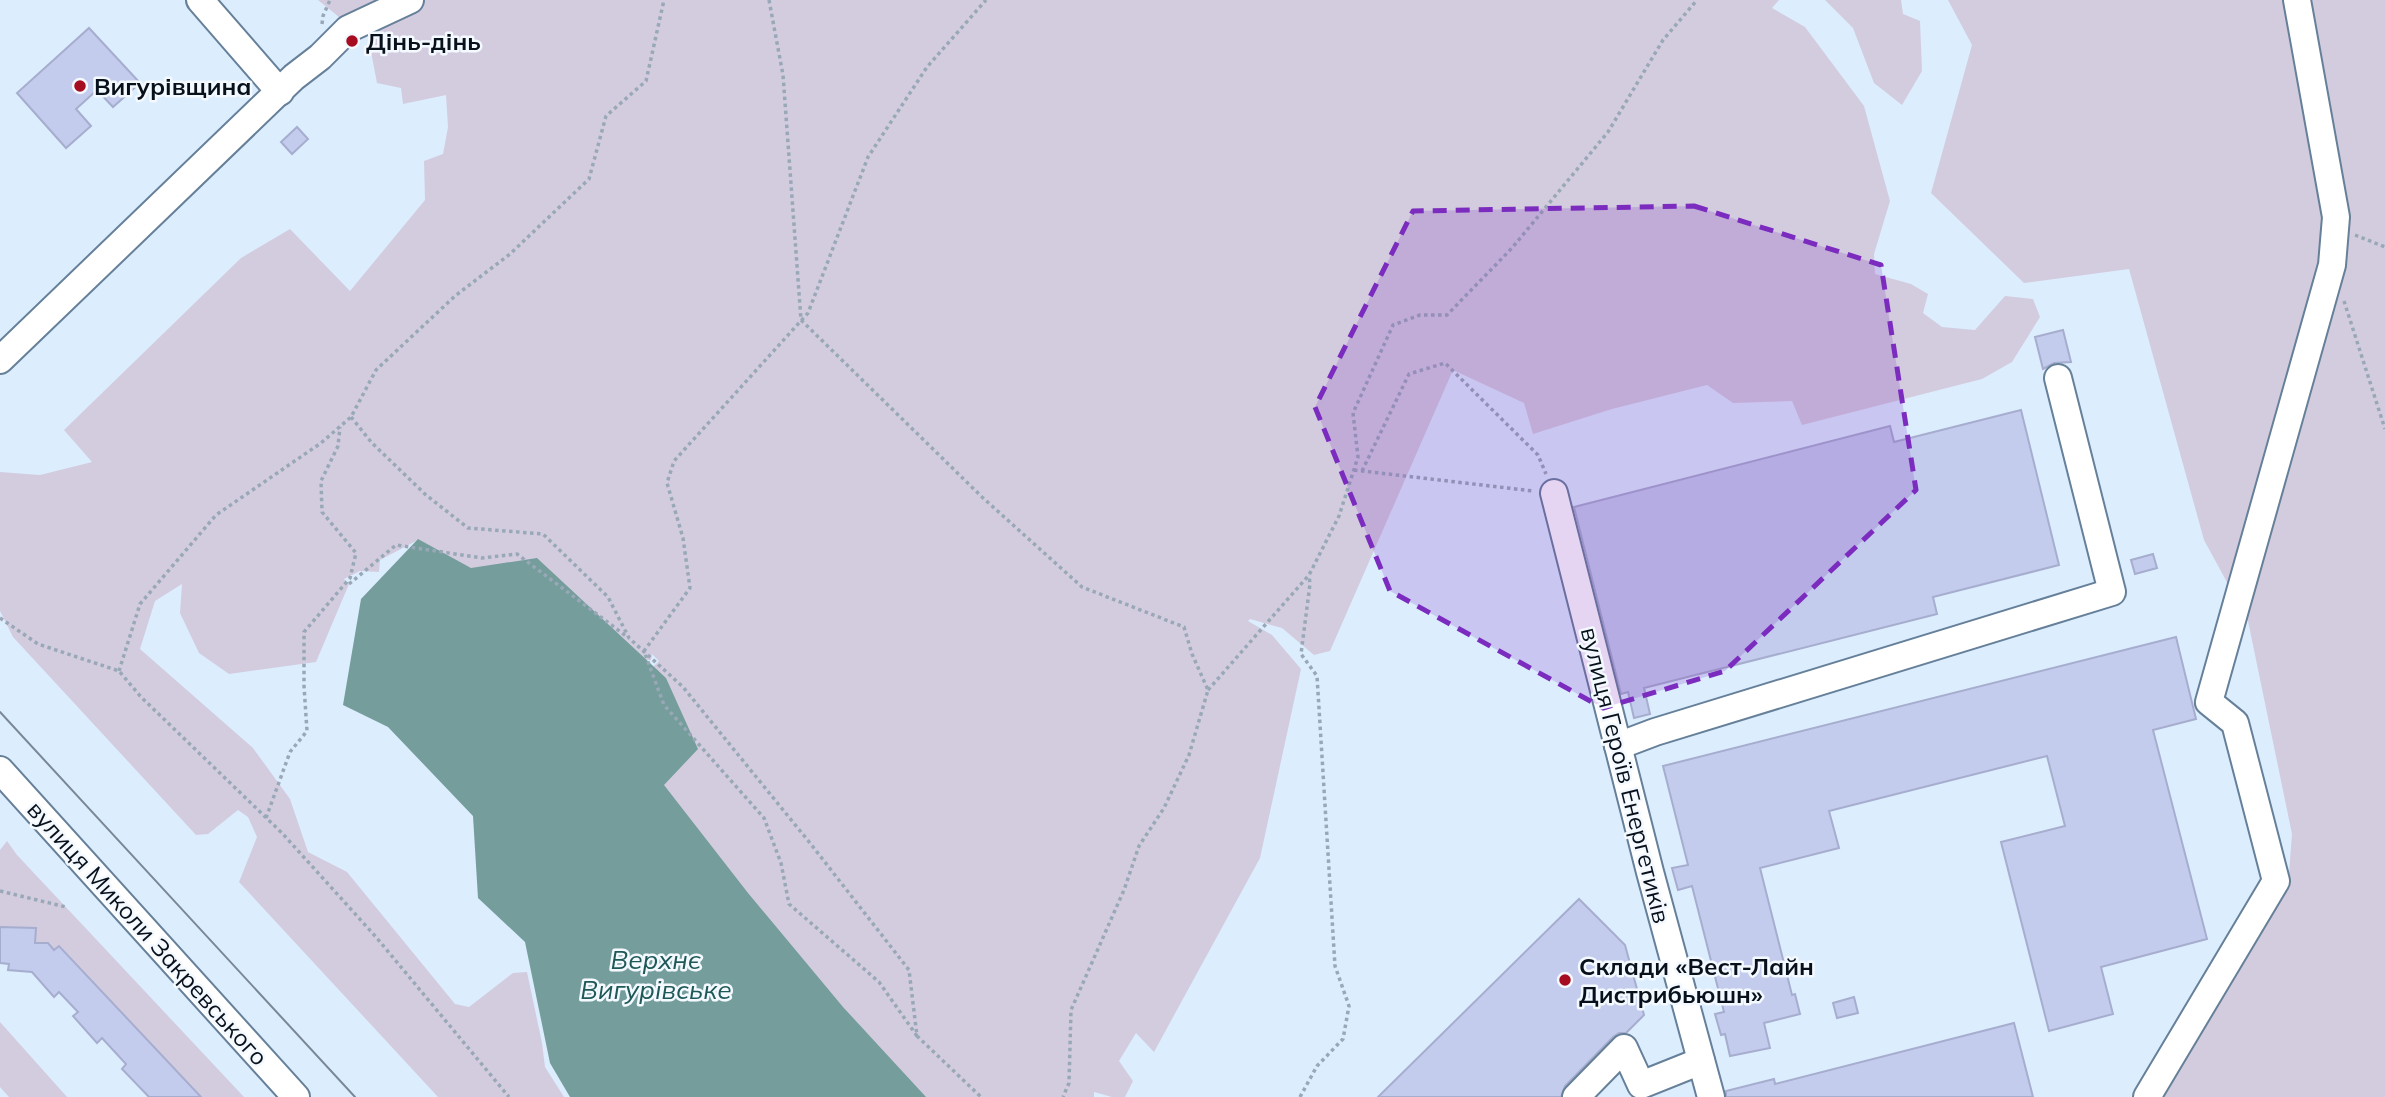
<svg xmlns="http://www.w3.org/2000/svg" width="2385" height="1097" font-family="Mulish,sans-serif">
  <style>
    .green { fill: #d3ccdf }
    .water { fill: #749d9c }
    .building { fill: #c4ccee; stroke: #a6adce; stroke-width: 2 }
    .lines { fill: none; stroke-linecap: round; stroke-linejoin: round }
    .minor-casing { stroke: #668099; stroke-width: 30 }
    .path { stroke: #99a8b7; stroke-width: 3.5; stroke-dasharray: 3.5 3.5; stroke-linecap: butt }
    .minor { stroke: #fff; stroke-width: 26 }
    .tram { stroke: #7a8795; stroke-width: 2 }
    .marked { fill: #7b2cbf; fill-opacity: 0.2; stroke: #7b2cbf; stroke-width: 5; stroke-dasharray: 14 9; stroke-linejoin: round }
    .poi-dot { fill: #a60d20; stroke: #f3f9fe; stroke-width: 2.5 }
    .labels { text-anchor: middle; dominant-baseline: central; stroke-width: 5; stroke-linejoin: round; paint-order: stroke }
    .poi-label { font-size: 24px; font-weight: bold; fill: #08111b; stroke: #f3f9fe; text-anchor: start }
    .street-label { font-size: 24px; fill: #08111b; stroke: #f3f9fe }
    .water-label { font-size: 26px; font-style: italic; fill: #1e5958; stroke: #f3f9fe }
  </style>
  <rect width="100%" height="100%" fill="#dcedfe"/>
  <!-- green -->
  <g class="green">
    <path d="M318 0H1779L1772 8 1805 27 1864 106 1890 201 1874 254 1875 274 1911 284 1928 294 1923 313 1942 327 1975 330 2005 296 2033 299 2040 317 2012 362 1982 379 1802 425 1792 401 1733 403 1707 385 1612 409 1533 434 1524 403 1453 370 1330 651 1314 655 1282 628 1250 619 1248 621 1272 635 1301 669 1260 858 1154 1052 1136 1033 1119 1061 1133 1081 1125 1097H1112L1094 1092V1097H895L664 840 634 686 659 661 652 654 651 660 626 661 474 576 418 540 380 560 379 572 360 571 344 579 349 584 316 662 229 674 199 653 180 613 182 584 155 601 140 649 253 748 290 799 308 852 347 872 455 1004 469 1007 513 973 527 972 542 1043 545 1067 564 1097H438L239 882 257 837 248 817 238 810 208 834 196 835 13 637 0 611V472L40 475 92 462 64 430 241 258 290 229 350 291 425 200 424 161 443 154 448 127 446 95 403 104 401 88 377 83 367 31 339 17Z"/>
    <path d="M1825 0H1901L1903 14 1920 21 1922 71 1902 105 1874 83 1853 28Z"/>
    <path d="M1948 0H2385V1097H2159L2288 886 2292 834 2248 621 2204 540 2129 269 2024 283 1931 193 1972 45Z"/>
    <path d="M7 841 17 855 244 1097H201L60 946 54 950 48 943H35V928L0 927V850Z"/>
    <path d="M0 1022 67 1097H9L0 1087Z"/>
  </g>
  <!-- water -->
  <path class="water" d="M418 539 471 568 537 558 666 678 698 749 664 785 748 893 843 1007 926 1097H570L550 1063 525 942 478 898 473 816 388 727 343 705 361 599Z"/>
  <!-- building -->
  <g class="building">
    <path d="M89 28 140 83 113 107 97 90 76 109 91 126 66 148 17 93Z"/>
    <path d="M297 127 308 139 292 154 281 142Z"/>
    <path d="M2063 330 2071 362 2054 363 2043 369 2035 337Z"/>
    <path d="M2021 410 2059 565 1933 597 1937 614 1644 688 1650 714 1634 718 1628 692 1621 694 1574 507 1890 426 1894 442Z"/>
    <path d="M2153 554 2157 568 2135 574 2131 560Z"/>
    <path d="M2176 637 2196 719 2153 730 2207 939 2101 967 2113 1014 2049 1031 2001 842 2065 826 2047 756 1829 811 1839 848 1760 868 1792 995 1795 994 1800 1014 1764 1023 1770 1048 1730 1056 1725 1034 1721 1035 1715 1014 1724 1012 1692 886 1678 890 1672 868 1688 865 1663 766Z"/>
    <path d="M1579 899 1625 945 1644 1015 1626 1033H1619L1613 1037 1565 1086 1561 1097H1378Z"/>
    <path d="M0 927 36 928 35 943H48L54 950 59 946 201 1097H149L122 1069 126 1064 102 1038 97 1043 73 1016 78 1012 59 992 54 997 32 972 8 970 9 964 0 963Z"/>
    <path d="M1854 997 1858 1013 1837 1018 1833 1003Z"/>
    <path d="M2014 1023 2033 1097H1726V1091L1774 1079 1775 1084Z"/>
  </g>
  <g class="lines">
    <!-- minor casing -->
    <g class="minor-casing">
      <g id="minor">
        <path d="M200 0 280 92"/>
        <path d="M0 360 294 77 320 57 348 29 410 0"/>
        <path d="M1554 493 1650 872 1711 1097"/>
        <path d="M1618 746 1655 732 2112 592 2058 378"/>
        <path d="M0 770 296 1097"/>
        <path d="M1576 1097 1624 1048 1641 1085 1701 1061"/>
        <path d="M2147 1097 2276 881 2235 723 2209 702 2332 265 2336 217 2297 0"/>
      </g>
    </g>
    <!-- path -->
    <g class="path">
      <path d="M769 0 783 75 801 320 982 497 1082 587 1184 627 1192 654 1208 690 1189 755 1164 808 1139 846 1124 890 1071 1010 1069 1083 1063 1097"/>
      <path d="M322 24 323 16 330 0"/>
      <path d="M2355 235 2385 247"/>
      <path d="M2344 301 2385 429"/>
      <path d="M351 417 372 443 426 495 468 528 543 534 608 597 629 638 683 687 810 843 909 970 917 1036 981 1097"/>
      <path d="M1354 470 1533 491"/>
      <path d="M1362 471 1409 374 1445 363 1538 455 1546 474"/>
      <path d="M349 584 396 545 482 558 517 554 626 636"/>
      <path d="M0 618 38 644 119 671 141 697 282 833 376 937 509 1097"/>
      <path d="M119 671 140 604 216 515 321 443 351 417 376 370 455 296 510 254 589 179 606 116 646 81 664 0"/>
      <path d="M1208 690 1309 575 1339 516 1358 457 1353 413 1393 325 1420 315H1447L1512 248 1608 132 1663 40 1697 0"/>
      <path d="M266 818 290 752 307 731 304 686V632L350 578 356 553 322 512 321 481 338 446 340 427"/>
      <path d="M0 891 66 907"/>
      <path d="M917 1036 879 982 789 904 781 863 764 818 664 705 644 651 690 588 683 538 667 483 674 461 808 313 868 157 927 67 986 0"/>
      <path d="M1300 1097 1317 1066 1343 1039 1349 1006 1335 966 1317 676 1301 654 1310 584 1309 575"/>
    </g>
    <!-- minor -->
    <use href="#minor" class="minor"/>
    <!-- tram -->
    <path class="tram" d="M0 712 355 1097"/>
  </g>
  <!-- marked area -->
  <path class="marked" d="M1694 206 1881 265 1916 490 1725 671 1603 708 1390 591 1315 407 1413 211Z"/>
  <!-- markers -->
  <g class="poi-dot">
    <circle cx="352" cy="41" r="7"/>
    <circle cx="80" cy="86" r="7"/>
    <circle cx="1565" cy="980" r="7"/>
  </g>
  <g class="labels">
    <!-- poi labels -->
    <g class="poi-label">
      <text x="366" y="41">Дінь-дінь</text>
      <text x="94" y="86">Вигурівщина</text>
      <text x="1579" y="966">Склади «Вест-Лайн<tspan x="1579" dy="28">Дистрибьюшн»</tspan></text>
    </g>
    <!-- street labels -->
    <g class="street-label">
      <text transform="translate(1626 775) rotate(76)">вулиця Героїв Енергетиків</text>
      <text transform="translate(148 933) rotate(48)">вулиця Миколи Закревського</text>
    </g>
    <!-- water labels -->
    <g class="water-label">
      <text x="656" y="959">Верхнє<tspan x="656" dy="30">Вигурівське</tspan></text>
    </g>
  </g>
</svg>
